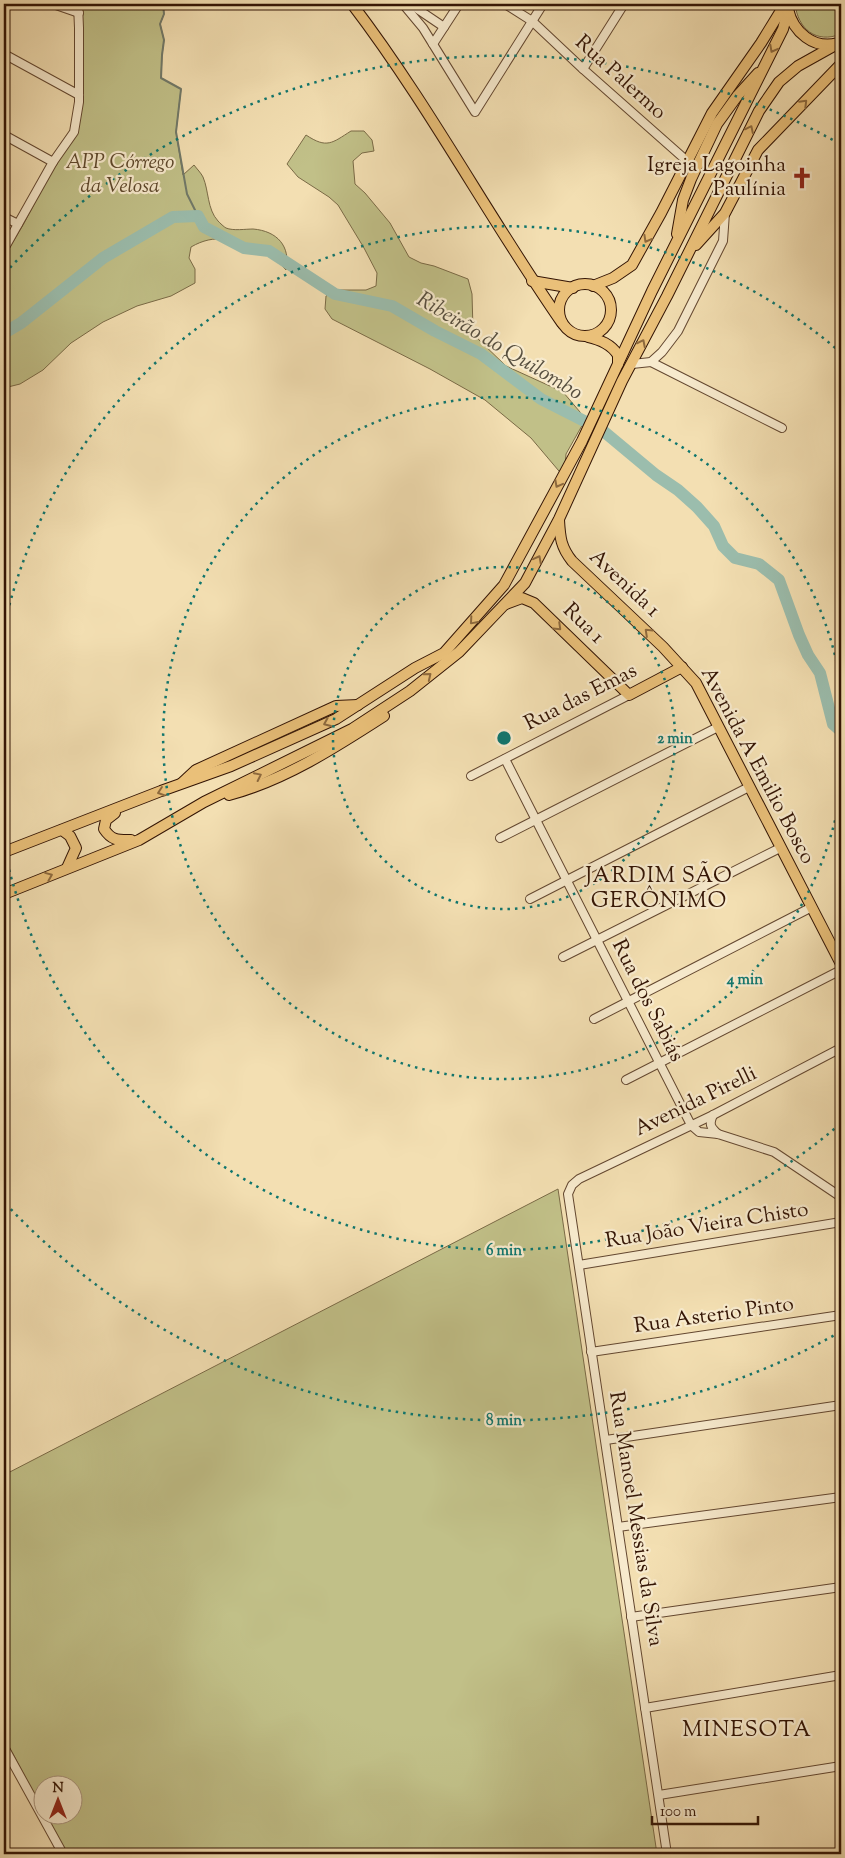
<svg xmlns="http://www.w3.org/2000/svg" width="845" height="1858" font-family="'Sorts Mill Goudy',serif">
  <style>
    .green { fill: #c1c088; stroke: #7a6a46 }
    .lines { fill: none; stroke-linecap: round; stroke-linejoin: round }
    .stream { stroke: #717969; stroke-width: 2 }
    .river { stroke: #9bbdad; stroke-width: 12 }
    .minor-casing { stroke: #634730; stroke-width: 10 }
    .major-casing { stroke: #331404; stroke-width: 12 }
    .minor { stroke: #f7eacd; stroke-width: 8 }
    .major { stroke: #eac079; stroke-width: 10 }
    .oneway { stroke: #8e6a3e }
    .ring { fill: none; stroke: #0f766e; stroke-width: 2.5; stroke-dasharray: 2.5 5 }
    .labels { text-anchor: middle; dominant-baseline: central; stroke-width: 4.5; stroke-linejoin: round; paint-order: stroke }
    .street-label { font-size: 21px; fill: #331404; stroke: #f7eacd }
    .park-label { font-size: 21px; font-style: italic; fill: #5e482c; stroke: #f7eacd }
    .poi-label { font-size: 21px; fill: #331404; stroke: #f7eacd; text-anchor: end }
    .water-label { font-size: 22px; font-style: italic; fill: #574f3f; stroke: #f7eacd }
    .neighbourhood-label { font-size: 22px; letter-spacing: 1px; fill: #331404; stroke: #f7eacd }
    .centre { fill: #0f766e; stroke: #f7eacd; stroke-width: 2.5 }
    .ring-label { font-size: 15px; text-anchor: middle; font-weight: bold; fill: #0f766e; stroke: #f7eacd; stroke-width: 4.5; stroke-linejoin: round; paint-order: stroke }
  </style>
  <rect width="100%" height="100%" fill="#f3dfb2"/>
  <filter id="stains"><feTurbulence type="fractalNoise" baseFrequency=".004" numOctaves="4"/><feColorMatrix values="0 0 0 0 .2 0 0 0 0 .09 0 0 0 0 .02 0 0 0 .5 -.17"/></filter>
  <radialGradient id="worn" r=".72"><stop offset=".6" stop-color="#630" stop-opacity="0"/><stop offset="1" stop-color="#630" stop-opacity=".3"/></radialGradient>
  <!-- green -->
  <g class="green">
    <path d="M78 4H163L164 14 160 24 164 40 162 55 161 78 181 89 176 132 183 175 194 165C197 169 201 173 203 177 209 191 207 209 218 221 220 223 224 227 226 228 233 231 246 229 253 229 277 231 291 246 286 270 276 258 271 257 257 251 234 239 215 233 191 247L189 258 195 269V283L171 296 137 306 103 322 71 343 43 370 20 384 4 388V257L23 225 73 131 78 101Z"/>
    <path d="M795 4H841V34C816 44 798 29 795 4Z"/>
    <path d="M351 131H364L372 140 374 151 362 153 353 161 355 184 365 193 390 223 409 257 421 263 434 266 468 279 472 294 473 330 479 340 506 366 563 392 580 412 584 422 566 454 564 477 531 438 485 400 430 369 332 319 325 309 326 296 336 290H366L376 286 377 273 364 248 338 205 329 197 298 177 287 164 306 135C327 149 332 143 351 131Z"/>
    <path d="M558 1189 657 1854H66L46 1816H72V1786H42V1809L4 1737V1475Z"/>
  </g>
  <g class="lines">
    <!-- stream -->
    <path class="stream" d="M163 4 164 14 160 24 164 40 162 55 161 78 181 89 176 132 187 194 198 216"/>
    <!-- river -->
    <path class="river" d="M4 333 21 323 103 258 173 217 198 216 204 227 244 248 269 251 335 294 392 306 435 331 481 354 541 399 602 430 656 475 678 490 697 507 714 526 723 546 735 558 759 564 779 580 799 635 808 655 820 673 833 724 841 731"/>
    <!-- minor casing -->
    <g class="minor-casing">
      <g id="minor">
        <path d="M53 4 79 13"/>
        <path d="M403 4 423 28 475 112 543 4"/>
        <path d="M410 4 444 27"/>
        <path d="M505 4 532 21 583 69 687 161"/>
        <path d="M433 44 459 4"/>
        <path d="M4 54 79 95"/>
        <path d="M583 69 624 4"/>
        <path d="M4 135 53 162"/>
        <path d="M4 217 18 224"/>
        <path d="M4 249 53 162 74 132 79 102V28L78 4"/>
        <path d="M651 362 782 428"/>
        <path d="M632 364 651 362 662 352 678 331 723 241 725 213"/>
        <path d="M505 759 691 1125 699 1132 718 1134 774 1152 841 1197"/>
        <path d="M471 776 629 695"/>
        <path d="M500 838 718 727"/>
        <path d="M530 899 749 787"/>
        <path d="M563 957 780 848"/>
        <path d="M594 1019 812 907"/>
        <path d="M626 1080 841 970"/>
        <path d="M713 1115C709 1124 710 1127 718 1134"/>
        <path d="M579 1265 841 1222"/>
        <path d="M591 1352 841 1315"/>
        <path d="M606 1440 841 1405"/>
        <path d="M618 1527 841 1497"/>
        <path d="M631 1617 841 1587"/>
        <path d="M645 1708 841 1675"/>
        <path d="M4 1747 63 1854"/>
        <path d="M659 1795 841 1766"/>
        <path d="M667 1854 568 1194 572 1185 579 1179 713 1115 841 1048"/>
      </g>
    </g>
    <!-- major casing -->
    <g class="major-casing">
      <g id="major">
        <path d="M352 4C429 105 489 218 562 323"/>
        <path d="M788 9C793 32 814 50 838 43"/>
        <path d="M677 234 683 200 691 179 717 124 738 95 758 73"/>
        <path d="M696 245 725 213 758 150 841 64"/>
        <path d="M532 281 573 288"/>
        <circle cx="585" cy="310" r="26"/>
        <path d="M593 286 613 278 632 265 661 213 712 113 761 43 785 4"/>
        <path d="M588 337C600 340 611 344 618 355V364"/>
        <path d="M559 520C560 538 561 547 572 561L663 647 696 683 841 964"/>
        <path d="M506 604 522 598 534 603 629 695 682 667"/>
        <path d="M182 783 196 770 336 706 358 705"/>
        <path d="M229 795C285 780 336 747 384 716"/>
        <path d="M115 813 106 820 104 829C112 841 118 840 131 840"/>
        <path d="M62 830 70 836 76 848 67 868"/>
        <path d="M4 852 161 791 231 766 336 719 415 668 444 653 504 585 582 441 652 291 783 29 788 10"/>
        <path d="M4 894 139 840 204 802 352 729 410 691 459 652 525 583 559 519 622 381 667 296 759 111 779 82 798 66 841 42"/>
      </g>
    </g>
    <!-- minor -->
    <use href="#minor" class="minor"/>
    <!-- major -->
    <use href="#major" class="major"/>
  </g>
  <!-- one-way arrows -->
  <defs><path id="oneway-chevron" d="M-2-3.5L2.5 0L-2 3.5" fill="none" stroke-width="1.6" stroke-linecap="round" stroke-linejoin="round" transform="scale(1.25)"/></defs>
  <g class="oneway">
    <use href="#oneway-chevron" transform="translate(773 49) rotate(118)"/>
    <use href="#oneway-chevron" transform="translate(804 103) rotate(-45)"/>
    <use href="#oneway-chevron" transform="translate(750 129) rotate(-64)"/>
    <use href="#oneway-chevron" transform="translate(647 239) rotate(119)"/>
    <use href="#oneway-chevron" transform="translate(642 343) rotate(-63)"/>
    <use href="#oneway-chevron" transform="translate(558 484) rotate(118)"/>
    <use href="#oneway-chevron" transform="translate(538 559) rotate(-62)"/>
    <use href="#oneway-chevron" transform="translate(473 621) rotate(131)"/>
    <use href="#oneway-chevron" transform="translate(558 627) rotate(44)"/>
    <use href="#oneway-chevron" transform="translate(648 632) rotate(-137)"/>
    <use href="#oneway-chevron" transform="translate(428 676) rotate(-39)"/>
    <use href="#oneway-chevron" transform="translate(327 723) rotate(157)"/>
    <use href="#oneway-chevron" transform="translate(258 776) rotate(-26)"/>
    <use href="#oneway-chevron" transform="translate(161 792) rotate(161)"/>
    <use href="#oneway-chevron" transform="translate(49 876) rotate(-22)"/>
  </g>
  <!-- distance rings -->
  <g class="ring">
    <circle cx="504" cy="738" r="171"/>
    <path d="M841 791A341 341 0 1 1 841 685"/>
    <path d="M840 1124A512 512 0 0 1 4 849M4 627A512 512 0 0 1 840 352"/>
    <path d="M840 1332A682 682 0 0 1 5 1203M5 273A682 682 0 0 1 840 144"/>
  </g>
  <!-- icons -->
  <defs>
    <g id="church-bare" transform="scale(1.725)"><path d="M-1.2-6h2.4v3.5h3.3v2.4h-3.3V6h-2.4V-.1h-3.3v-2.4h3.3Z" fill="#8f2418" stroke="#f7eacd" stroke-width="2.5" paint-order="stroke"/></g>
  </defs>
  <g fill-rule="evenodd">
    <use href="#church-bare" x="802" y="178"/>
  </g>
  <g class="labels">
    <!-- street labels -->
    <g class="street-label">
      <text transform="translate(620 78) rotate(42)">Rua Palermo</text>
      <text transform="translate(624 584) rotate(43)">Avenida 1</text>
      <text transform="translate(583 624) rotate(44)">Rua 1</text>
      <text transform="translate(581 698) rotate(-27)">Rua das Emas</text>
      <text transform="translate(757 766) rotate(62)">Avenida A Emilio Bosco</text>
      <text transform="translate(647 1001) rotate(63)">Rua dos Sabiás</text>
      <text transform="translate(696 1102) rotate(-26)">Avenida Pirelli</text>
      <text transform="translate(707 1226) rotate(-9)">Rua João Vieira Chisto</text>
      <text transform="translate(714 1316) rotate(-8)">Rua Asterio Pinto</text>
      <text transform="translate(635 1519) rotate(81)">Rua Manoel Messias da Silva</text>
    </g>
    <!-- park labels -->
    <g class="park-label">
      <text x="120" y="163">APP Córrego<tspan x="120" dy="24">da Velosa</tspan></text>
    </g>
    <!-- poi labels -->
    <g class="poi-label">
      <text x="786" y="166">Igreja Lagoinha<tspan x="786" dy="24">Paulínia</tspan></text>
    </g>
    <!-- water labels -->
    <g class="water-label">
      <text transform="translate(499 347) rotate(31)">Ribeirão do Quilombo</text>
    </g>
    <!-- neighbourhood labels -->
    <g class="neighbourhood-label">
      <text x="659" y="877">JARDIM SÃO<tspan x="659" dy="25">GERÔNIMO</tspan></text>
      <text x="747" y="1731">MINESOTA</text>
    </g>
  </g>
  <circle cx="504" cy="738" r="8" class="centre"/>
  <g class="ring-label">
    <text x="675" y="743">2 min</text>
    <text x="745" y="984">4 min</text>
    <text x="504" y="1255">6 min</text>
    <text x="504" y="1425">8 min</text>
  </g>
  <!-- margin -->
  <rect width="845" height="1858" fill="none" stroke="#f3dfb2" stroke-width="20"/>
  <rect x="5" y="5" width="835" height="1848" fill="none" stroke="#331404" stroke-width="2.5"/>
  <rect x="10" y="10" width="825" height="1838" fill="none" stroke="#331404"/>
  <!-- north arrow -->
  <g transform="translate(58 1800)"><circle r="24" fill="#f7eacd" stroke="#a9947d"/>
  <path d="M0-4L9 19L0 12L-9 19Z" fill="#8f2418"/>
  <text y="-8" font-size="14" font-weight="bold" text-anchor="middle" fill="#331404">N</text>
  </g>
  <!-- scale -->
  <path d="M652 1816v8h106v-8" fill="none" stroke="#331404" stroke-width="2.5"/>
  <text x="660" y="1816" font-size="15" fill="#331404" stroke="#f7eacd" stroke-width="4" paint-order="stroke">100 m</text>
  <rect width="100%" height="100%" filter="url(#stains)"/>
  <rect width="100%" height="100%" fill="url(#worn)"/>
</svg>
